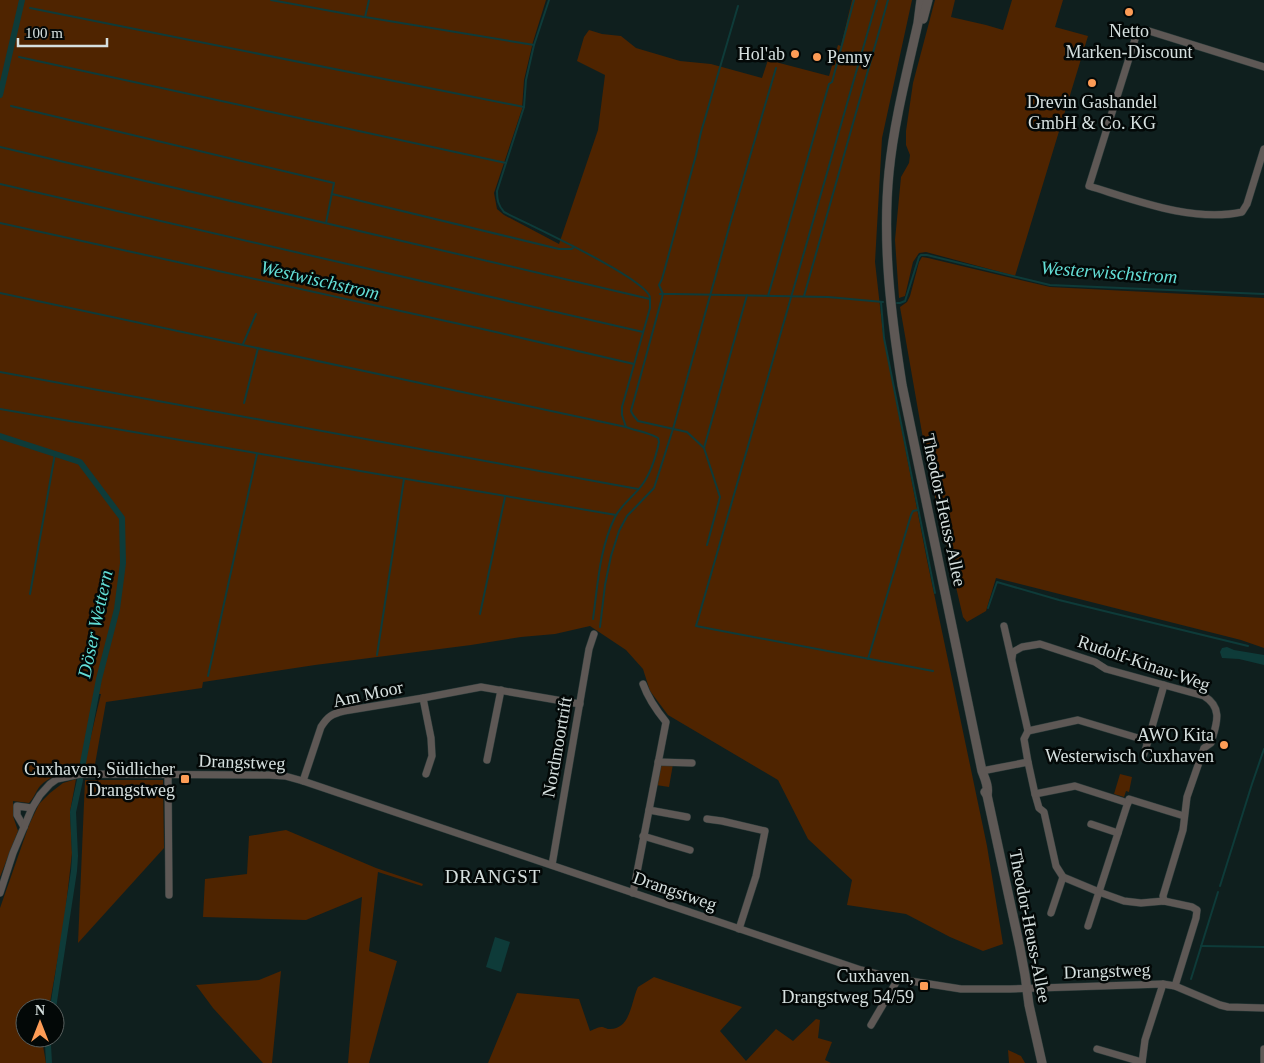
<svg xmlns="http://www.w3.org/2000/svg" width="1264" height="1063" font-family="Georgia,serif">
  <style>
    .green { fill: #4f2400 }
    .water { fill: #0e3b39 }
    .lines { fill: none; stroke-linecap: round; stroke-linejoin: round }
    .stream { stroke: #0e3b39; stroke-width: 2 }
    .canal { stroke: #0e3b39; stroke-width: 6 }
    .minor-casing { stroke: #2b3a39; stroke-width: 8 }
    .tertiary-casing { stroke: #2b3a39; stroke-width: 10 }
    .minor { stroke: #5e5855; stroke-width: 7 }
    .tertiary { stroke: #5e5855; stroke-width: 9 }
    .poi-dot { fill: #fd9c56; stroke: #030807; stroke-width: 2 }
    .labels { text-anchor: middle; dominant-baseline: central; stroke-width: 5; stroke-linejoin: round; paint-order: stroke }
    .poi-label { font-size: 18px; fill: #d6e0df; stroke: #030807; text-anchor: end }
    .street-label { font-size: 18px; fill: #d6e0df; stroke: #030807 }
    .water-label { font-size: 19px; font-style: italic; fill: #63ded6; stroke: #030807 }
    .neighbourhood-label { font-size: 19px; letter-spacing: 1px; fill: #d6e0df; stroke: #030807 }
  </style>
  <rect width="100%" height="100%" fill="#0f1f1e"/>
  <!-- green -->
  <g class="green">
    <path d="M0 0H546L533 42 524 80 522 109 494 193 497 209 504 215 559 244 598 130 605 75 577 61 584 37 589 30 602 34 621 36 636 48 680 61 711 64 762 78 768 60 829 76 838 45 841 46 852 0H912L882 138 875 262 883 333 927 560 987 846 1003 944 983 951 950 937 906 914 847 905 852 880 808 839 778 780 668 715 650 691 643 669 626 650 590 626 555 634 521 637 471 645 315 665 203 682 202 688 106 702 94 770 83 769 101 694H94L80 768C67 772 49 776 40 786 36 791 34 798 29 803L13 801V816L18 831 0 877Z"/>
    <path d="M935 0H955L951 17 986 25 1003 30 1012 0H1063L1055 27 1088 36 1015 276 926 252 919 253 913 262 905 296 899 298 895 240 901 177 909 163 910 155 906 145V131L913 83Z"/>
    <path d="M922 257 928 258 1050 287 1264 298V648L1241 640 996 578 986 611 967 622 963 617 928 467 900 307 907 302 910 296 919 262Z"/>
    <path d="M663 764H673L669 787 656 785 659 769Z"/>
    <path d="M1120 774 1132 777 1129 792 1126 791 1124 797 1114 794Z"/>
    <path d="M76 779 70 812 72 853 64 924 49 1008H25V1038H44L43 1046 46 1063H0V908L29 825 39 804 50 793 63 783Z"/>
    <path d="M85 780H163L164 848 78 943Z"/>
    <path d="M286 830 376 868 423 884 422 886 378 872 369 951 397 961 369 1063H348L362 897 306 920 203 917 205 879 247 874 249 836Z"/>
    <path d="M281 971 272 1063H263L213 1008 196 985 259 980Z"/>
    <path d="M654 977 742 1007 720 1031 746 1061 776 1029 793 1041 816 1019 820 1020 818 1038 832 1042 825 1060 831 1063H488L517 993 579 999 590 1031C593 1030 598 1027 601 1027 605 1027 606 1029 609 1029 631 1030 631 1001 638 987Z"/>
    <path d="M1008 1050 1021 1056 1025 1063H1009Z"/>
  </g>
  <!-- water -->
  <g class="water">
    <path d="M1227 647 1234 650 1264 655V665L1239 659 1222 658 1220 652 1222 648Z"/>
    <path d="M495 937 510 942 501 972 486 967Z"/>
  </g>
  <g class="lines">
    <!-- stream -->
    <g class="stream">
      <path d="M271 0 364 17"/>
      <path d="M369 0 365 17 534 45"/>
      <path d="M549 0 534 45 526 80 524 107 497 191C497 200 498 205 504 212 529 225 644 277 650 297"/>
      <path d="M877 0 696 626 933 671"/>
      <path d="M30 8 524 107"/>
      <path d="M19 57 506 163"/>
      <path d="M11 106 334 183 326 223"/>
      <path d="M0 147 650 299"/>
      <path d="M0 184 643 332"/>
      <path d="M332 194 559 249H571L573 248"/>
      <path d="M0 223 487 330 634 364"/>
      <path d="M0 293 626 427"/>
      <path d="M660 294H674L828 297 883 302"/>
      <path d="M768 296 829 84 832 82 854 0"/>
      <path d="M804 296 888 0"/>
      <path d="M881 302 884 338 935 593"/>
      <path d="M897 303H900L905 301 919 257 921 255H927L1050 285 1264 294"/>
      <path d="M243 344 256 314"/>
      <path d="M0 372 638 489"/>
      <path d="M244 403 258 348"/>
      <path d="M0 409 616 515"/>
      <path d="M704 448 747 295"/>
      <path d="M707 545 720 497 704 448 687 432 638 421 633 415 631 411 663 294 659 285 662 279 696 155 701 132 738 6"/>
      <path d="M30 594 55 454"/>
      <path d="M988 608 997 582 1059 600 1248 646"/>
      <path d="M480 614 505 497"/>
      <path d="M593 619C598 584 599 550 615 517 621 505 634 496 642 485 651 473 656 456 659 442L658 438C648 432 636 431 626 427L622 415V407L650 308V299"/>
      <path d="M600 627 605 585 611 556 619 531 627 516 654 488 673 429 730 224 776 68"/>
      <path d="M377 655 404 479"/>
      <path d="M868 659 911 515 913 511 918 510"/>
      <path d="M208 676 257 454"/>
      <path d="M1220 886 1252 784 1264 749"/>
      <path d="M1201 946 1264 947"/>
      <path d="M1191 979 1218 892"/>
    </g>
    <!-- canal -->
    <g class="canal">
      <path d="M0 95 22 0"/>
      <path d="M0 436 80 462 122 518 123 563 117 609 99 679 82 768"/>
      <path d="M53 1008 74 871 75 856 73 812 80 780"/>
      <path d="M49 1038 48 1045 49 1063"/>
    </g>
    <!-- minor casing -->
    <g class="minor-casing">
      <g id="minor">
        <path d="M1264 67 1149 31 1136 36 1089 186C1135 200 1193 223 1242 212L1247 204 1264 149"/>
        <path d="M1004 626 1028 731 1024 739 1028 762"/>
        <path d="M1012 658 1013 652 1022 647 1040 644 1095 662 1106 669 1204 696C1224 708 1216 725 1211 743L1204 748 1187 797 1183 830 1163 896 1164 901"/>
        <path d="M423 698 431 738 432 756 426 774"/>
        <path d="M1028 731 1078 720 1148 741 1164 685"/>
        <path d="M1144 754 1148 741"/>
        <path d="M487 760 501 690"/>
        <path d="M658 762 692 763"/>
        <path d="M982 771 1028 762 1035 794 1039 808 1044 812 1056 866 1063 877 1099 892 1124 901 1141 903 1164 901 1192 907 1197 910 1196 918 1175 986"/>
        <path d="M168 775 169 895"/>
        <path d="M303 781 321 727C328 716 332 714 344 711L423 698 481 687 580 704"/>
        <path d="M1035 794 1075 786 1128 803"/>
        <path d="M649 810 687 817"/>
        <path d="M707 819 722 821 765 831 756 876 739 929"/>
        <path d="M1091 824 1118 833"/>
        <path d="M24 827 17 815V806L32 808"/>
        <path d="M643 836 690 850"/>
        <path d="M552 865 589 649 594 634"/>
        <path d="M0 893 13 853 32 808 40 795 50 784 57 779 81 774 269 775 285 776 303 781 861 970 898 979 961 989H1010L1163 984 1175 986 1220 1005 1228 1007 1264 1008"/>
        <path d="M633 893 666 722C657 711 648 698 643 684"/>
        <path d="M1051 913 1063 877"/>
        <path d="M1088 926 1129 799 1184 816"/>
        <path d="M871 1025 898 979"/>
        <path d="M1097 1049 1142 1062"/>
        <path d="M1142 1063 1145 1040 1163 984"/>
        <path d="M1264 1063V1049"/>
      </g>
    </g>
    <!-- tertiary casing -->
    <g class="tertiary-casing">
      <g id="tertiary">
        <path d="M921 0C920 7 919 15 918 23 907 72 894 122 889 172 882 243 891 315 902 385L982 771C985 779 989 787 987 795"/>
        <path d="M923 19 928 0"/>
        <path d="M985 792 987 795 1020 948 1025 975 1029 1005 1042 1063"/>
      </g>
    </g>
    <!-- minor -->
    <use href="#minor" class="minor"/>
    <!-- tertiary -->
    <use href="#tertiary" class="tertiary"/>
  </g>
  <!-- markers -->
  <g class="poi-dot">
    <circle cx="1129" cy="12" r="5"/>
    <circle cx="795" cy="54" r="5"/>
    <circle cx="817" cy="57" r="5"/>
    <circle cx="1092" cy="83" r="5"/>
    <circle cx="1224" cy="745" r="5"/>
    <rect x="180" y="774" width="10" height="10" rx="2.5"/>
    <rect x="919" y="981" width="10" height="10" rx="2.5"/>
  </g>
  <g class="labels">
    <!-- poi labels -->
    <g class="poi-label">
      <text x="1129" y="31" text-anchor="middle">Netto<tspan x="1129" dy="21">Marken-Discount</tspan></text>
      <text x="785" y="54">Hol'ab</text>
      <text x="827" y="57" text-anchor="start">Penny</text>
      <text x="1092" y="102" text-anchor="middle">Drevin Gashandel<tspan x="1092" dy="21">GmbH &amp; Co. KG</tspan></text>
      <text x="1214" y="735">AWO Kita<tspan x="1214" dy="21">Westerwisch Cuxhaven</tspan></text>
      <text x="175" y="769">Cuxhaven, Südlicher<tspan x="175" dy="21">Drangstweg</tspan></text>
      <text x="914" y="976">Cuxhaven,<tspan x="914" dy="21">Drangstweg 54/59</tspan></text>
    </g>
    <!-- street labels -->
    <g class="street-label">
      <text transform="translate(944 510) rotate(78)">Theodor-Heuss-Allee</text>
      <text transform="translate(1144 663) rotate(19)">Rudolf-Kinau-Weg</text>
      <text transform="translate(368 694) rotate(-12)">Am Moor</text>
      <text transform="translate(557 747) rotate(-80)">Nordmoortrift</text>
      <text transform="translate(242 762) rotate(2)">Drangstweg</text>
      <text transform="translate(675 891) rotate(19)">Drangstweg</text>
      <text transform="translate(1030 926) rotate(79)">Theodor-Heuss-Allee</text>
      <text transform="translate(1107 971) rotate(-2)">Drangstweg</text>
    </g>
    <!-- water labels -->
    <g class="water-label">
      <text transform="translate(1109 272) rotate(4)">Westerwischstrom</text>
      <text transform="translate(320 280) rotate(13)">Westwischstrom</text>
      <text transform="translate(95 624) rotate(-78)">Döser Wettern</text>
    </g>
    <!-- neighbourhood labels -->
    <g class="neighbourhood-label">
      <text x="493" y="876">DRANGST</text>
    </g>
  </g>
  <!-- north arrow -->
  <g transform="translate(40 1023)"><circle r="24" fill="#030807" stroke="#575e5d"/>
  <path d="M0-4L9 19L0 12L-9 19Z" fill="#fd9c56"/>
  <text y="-8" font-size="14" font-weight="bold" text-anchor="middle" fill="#d6e0df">N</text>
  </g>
  <!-- scale -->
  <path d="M18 38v8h89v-8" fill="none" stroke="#d6e0df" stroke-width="2.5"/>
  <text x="25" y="38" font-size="15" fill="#d6e0df" stroke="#030807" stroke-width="4" paint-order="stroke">100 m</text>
</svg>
